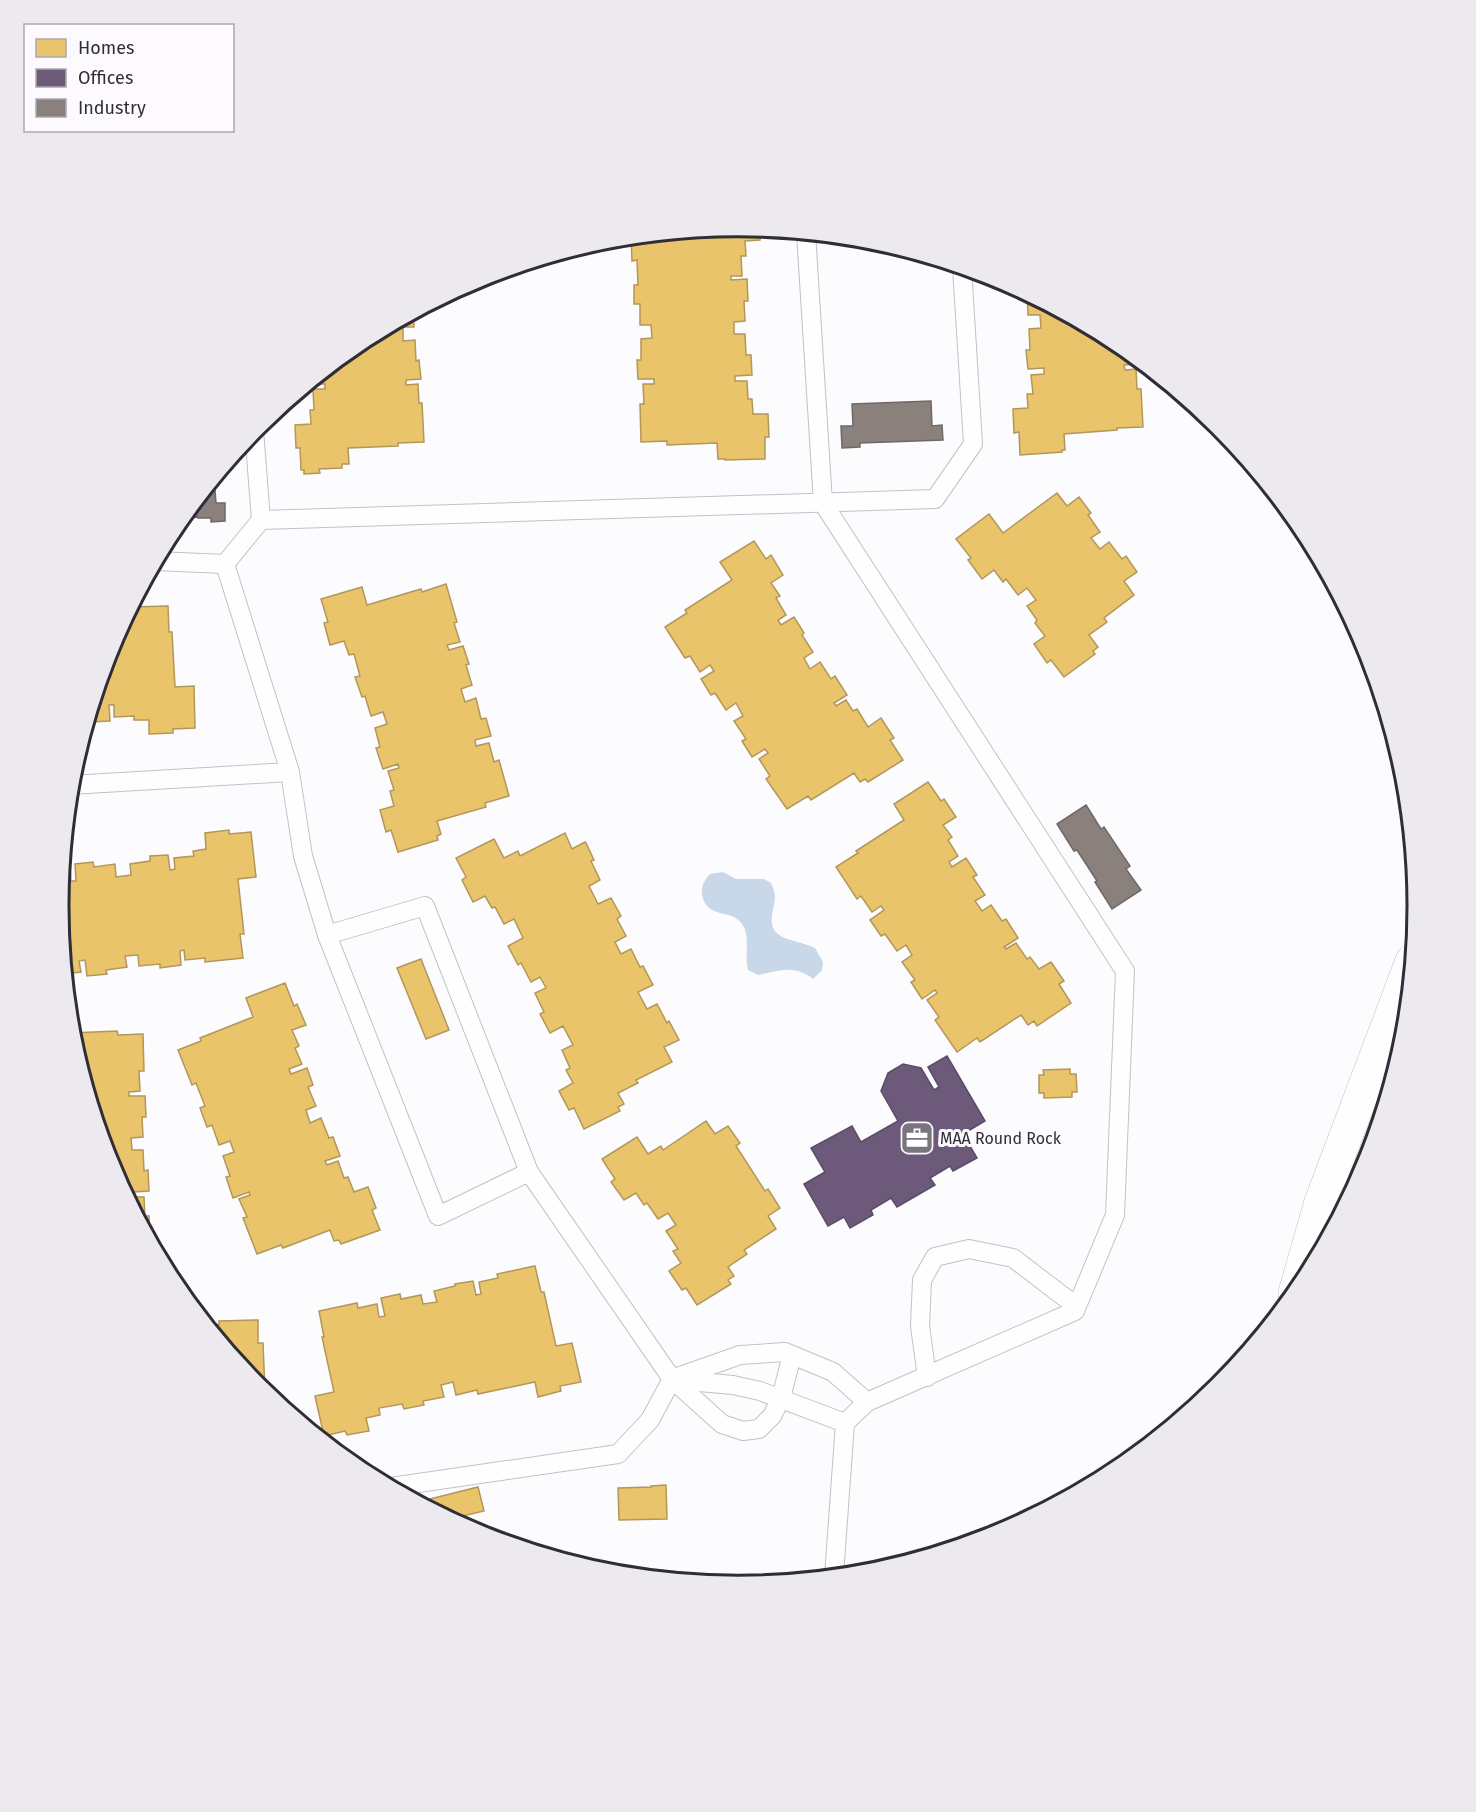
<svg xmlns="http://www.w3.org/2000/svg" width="1476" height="1812" font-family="'Fira Sans',sans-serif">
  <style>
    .water { fill: #c9d8e9 }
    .homes { fill: #e9c46a; stroke: #b2975a; stroke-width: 1.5 }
    .offices { fill: #6d597a; stroke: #5b4c66; stroke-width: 1.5 }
    .industry { fill: #8a817c; stroke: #6f6867; stroke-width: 1.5 }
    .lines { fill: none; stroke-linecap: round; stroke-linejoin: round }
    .service-casing { stroke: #c3c1c6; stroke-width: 20 }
    .secondary-casing { stroke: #c3c1c6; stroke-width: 34 }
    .service { stroke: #fffeff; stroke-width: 18 }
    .secondary { stroke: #fffeff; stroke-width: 33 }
    .labels { text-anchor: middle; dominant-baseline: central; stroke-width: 6; stroke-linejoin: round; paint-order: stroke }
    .poi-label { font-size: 16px; fill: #312d36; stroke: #fcfaff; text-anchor: start }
    .rim { fill: none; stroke: #312d36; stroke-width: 3 }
  </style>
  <rect width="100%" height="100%" fill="#fcfbfe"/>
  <!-- water -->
  <path class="water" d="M723 872 736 879H764L771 883C773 888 775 892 775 897 775 909 766 925 778 934 788 942 804 942 815 948L823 962 822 970 813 979C793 964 779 971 758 975L748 970C744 954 751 937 742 924 732 908 707 920 702 895 701 886 704 881 710 874Z"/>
  <!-- homes -->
  <g class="homes">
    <path d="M738 227 760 229V240L745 241 746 256H741L742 276H731V280L747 279 748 301H744L745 321 734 322V334H745L746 355H751L752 375 735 376V381H747L748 399H752L753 414H768L769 437H765V459L725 460V459H718L717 443 667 445V441L641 442 640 404H644L643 384H654V379H638L637 360H641V339L652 338 651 325H640V304H634V285H638L637 260 632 261 631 237Z"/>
    <path d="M1024 292 1116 341 1139 361 1140 364 1124 365 1125 370 1136 369 1137 389H1141L1143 427 1117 428V430L1064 434 1065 450H1062V452L1020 455 1019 432 1014 433 1013 409 1028 408 1027 394H1033L1031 375 1044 374V368L1028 369 1026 350H1030L1029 329 1041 328 1040 315H1028L1027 294H1024Z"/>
    <path d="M413 313 414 327H403V341L415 340 416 361 419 360 421 379 406 380V385L418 384 419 403H422L424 442 398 443V446L348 448 349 464H342V468L319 469 320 473 304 474V470H301L300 448H296L295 425 311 424 310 410H314L313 389H325V384H309L361 341Z"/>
    <path d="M1057 493 1067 506 1079 497 1091 513 1088 515 1100 532 1091 538 1100 549 1109 542 1122 559 1126 556 1137 572 1124 581 1134 595 1104 618 1107 622 1089 635 1098 647 1093 651 1095 654 1064 677 1051 660 1047 663 1034 644 1045 636 1035 623 1037 620 1027 606 1036 600 1027 588 1018 595 1006 579 1003 582 994 570 982 579 968 560 971 558 956 539 989 514 1003 533Z"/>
    <path d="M754 541 766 559 771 555 783 575 771 583 780 596 776 598 786 615 778 620 781 625 794 617 804 633 802 635 813 652 804 658 810 669 820 662 831 679 835 676 847 695 834 703 836 706 846 700 853 711 857 709 868 727 881 718 894 738 890 740 903 760 868 782 865 779 860 782 854 773 811 800 808 796 787 809 766 779 770 776 759 759 768 753 765 749 752 757 742 741 746 739 734 721 743 716 736 703 726 710 715 693 711 695 701 679 714 671 710 665 700 672 690 656 685 658 665 627 687 613 685 610 732 580 720 562Z"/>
    <path d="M446 584 457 622 454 623 460 642 447 645 449 650 463 646 469 664 466 665 472 685 461 689 465 702 476 698 481 719 486 718 491 736 475 740 476 746 489 743 494 762 499 760 509 796 485 803 486 807 437 821 441 834 437 836 438 840 398 852 391 830 386 832 380 810 394 806 390 791 394 790 388 771 399 768 398 764 383 769 376 748 380 747 375 728 387 724 383 712 371 716 365 696 362 697 355 677 360 676 354 654 349 655 344 641 330 645 324 623 328 622 321 599 362 587 367 605 421 589 422 592Z"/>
    <path d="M168 606 169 632H172L175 687 194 686 195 728 173 729V733L149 734V720H134V716L114 717V705H109L110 721 90 722V718H88L110 646 129 612 130 611 131 607Z"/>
    <path d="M928 782 941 801 944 799 956 817 943 825 952 837 948 840 958 856 949 862 952 867 966 858 977 875 973 877 985 895 975 901 982 911 991 905 1002 921 1006 919 1018 938 1004 947 1006 949 1016 943 1027 959 1030 957 1039 969 1051 962 1064 981 1059 984 1071 1003 1037 1026 1034 1021 1028 1025 1021 1015 980 1042 977 1038 957 1052 935 1020 939 1017 927 1000 937 993 935 990 922 999 911 982 915 980 902 962 912 955 906 945 897 951 885 934 881 936 870 920 884 910 881 906 872 912 861 896 857 899 836 867 858 853 856 851 904 820 894 804Z"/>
    <path d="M229 830V834L251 832 256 877 238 879 244 934H240L243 958 205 962V958L185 960 184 950 180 951 181 965 160 968V964L139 966 138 955 125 956 127 967 106 970 107 974 87 976 85 960 79 961 81 972 65 974 59 906 62 870 70 869 71 881H76L75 864 93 862 94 867 115 864 116 877 131 875 130 864 150 861V856L168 855 170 870 175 869 174 858 194 856 193 851 206 849 205 833Z"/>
    <path d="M565 833 572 849 585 842 586 843 594 860 591 861 600 880 589 886 598 904 611 898 621 916 617 919 626 936 615 942 621 954 631 949 640 967 643 966 653 985 638 992 647 1009 657 1004 667 1023 669 1021 679 1040 664 1047 672 1062 636 1080 638 1083 618 1093 624 1104 618 1107 620 1111 584 1129 574 1108 569 1110 559 1091 573 1083 566 1070 570 1068 562 1050 573 1045 563 1026 550 1033 540 1014 544 1012 535 993 546 988 540 977 531 982 521 963 518 965 508 946 523 938 514 919 504 924 495 907 492 908 485 896 473 902 462 880 466 877 456 858 494 839 504 858 518 851 520 856Z"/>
    <path d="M421 959 449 1030 426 1039 397 968Z"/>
    <path d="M285 983 294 1006 297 1004 306 1025 292 1030 299 1046 295 1048 302 1064 289 1069 291 1074 307 1068 313 1085 308 1087 316 1106 306 1110 310 1123 321 1118 329 1138 333 1137 340 1156 325 1161 327 1165 338 1161 344 1178 348 1177 354 1192 368 1187 376 1208 372 1210 380 1230 341 1244 339 1240 334 1241 330 1230 283 1248 281 1245 257 1254 243 1218 247 1217 239 1199 250 1195 249 1192 233 1198 226 1177 230 1176 223 1156 234 1152 230 1141 219 1145 212 1125 207 1127 200 1108 205 1106 196 1083 192 1085 178 1050 201 1041 200 1038 253 1017 246 998Z"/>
    <path d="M117 1031 118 1035 143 1034 144 1071H139L140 1091 129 1092V1096H145L146 1117H142L143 1137 131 1138 132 1150H143L144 1171 148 1170 149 1191 133 1192V1197H144L145 1216H149L150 1240 110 1166 71 1033Z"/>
    <path d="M1070 1069V1074H1076L1077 1092H1072V1097L1044 1098V1093H1039V1075H1044L1043 1070Z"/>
    <path d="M706 1121 715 1134 728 1126 740 1143 736 1146 765 1191 768 1189 780 1208 768 1216 776 1229 744 1250 747 1254 728 1267 734 1276 728 1280 731 1284 697 1305 686 1288 682 1290 669 1271 681 1263 673 1251 678 1249 666 1231 676 1225 668 1213 658 1219 647 1203 644 1205 636 1193 624 1200 611 1182 615 1179 602 1159 637 1137 648 1154 661 1146 663 1150Z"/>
    <path d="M535 1266 541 1292H544L556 1346 572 1343 581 1382 560 1386 561 1391 538 1397 535 1382 478 1394 477 1390 456 1395 453 1382 441 1385 444 1397 423 1401 424 1405 404 1409 402 1404 379 1408 380 1415 366 1418 369 1431 347 1435 345 1431 324 1436 315 1396 334 1392 322 1337H324L319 1311 357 1303 358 1308 377 1304 379 1317 385 1316 381 1298 400 1294 401 1299 421 1295 423 1304 437 1302 434 1291 455 1286V1284L473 1281 476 1295 481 1294 479 1282 498 1278 497 1274Z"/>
    <path d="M258 1320V1343H263L265 1392 257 1386 207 1325H219V1321Z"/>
    <path d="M666 1485 667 1519 619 1520 618 1488 651 1487V1486Z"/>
    <path d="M478 1487 484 1511 450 1519 418 1502Z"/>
  </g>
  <!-- offices -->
  <path class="offices" d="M947 1056 985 1121 963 1134 977 1158 953 1171 950 1166 930 1178 935 1185 897 1207 891 1198 871 1210 873 1215 850 1228 844 1217 828 1226 804 1184 825 1172 811 1148 852 1126 861 1142 898 1121 881 1091 888 1073 903 1064 921 1068 934 1090 939 1087 928 1067Z"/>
  <!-- industry -->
  <g class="industry">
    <path d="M931 401 932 426 942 425 943 440 860 443V447L842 448 841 426H853L852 404Z"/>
    <path d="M214 478 216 503H225V521L211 522V518H198V517L181 519Z"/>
    <path d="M1086 805 1101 829 1104 827 1130 866 1126 869 1141 890 1112 909 1095 882 1097 881 1077 850 1074 851 1057 824Z"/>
  </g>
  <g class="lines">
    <!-- service casing -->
    <g class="service-casing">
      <g id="service">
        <path d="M806 233 823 503 1125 971 1115 1215 1075 1311 867 1402 845 1423 834 1576"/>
        <path d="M254 430 261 520"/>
        <path d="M155 561 225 564"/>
        <path d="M225 564 261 520 935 499 973 444 962 267"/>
        <path d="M290 772 303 856 327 935 425 906 529 1172 672 1379 722 1424 743 1431 759 1429 772 1416 781 1398 792 1355"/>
        <path d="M70 785 290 772 225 564"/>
        <path d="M327 935 438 1216 529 1172"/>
        <path d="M927 1377 920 1326 922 1280 935 1257 969 1249 1013 1258 1076 1306"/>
        <path d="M677 1380 733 1385 760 1391 845 1423"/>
        <path d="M391 1487 618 1454 650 1420 672 1379 740 1355 785 1352 833 1372 867 1402"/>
      </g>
    </g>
    <!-- secondary casing -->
    <g class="secondary-casing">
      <path id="secondary" d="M1295 1293 1321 1202 1412 961"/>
    </g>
    <!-- service -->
    <use href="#service" class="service"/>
    <!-- secondary -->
    <use href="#secondary" class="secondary"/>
  </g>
  <!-- icons -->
  <defs>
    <g id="office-square" transform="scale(1.725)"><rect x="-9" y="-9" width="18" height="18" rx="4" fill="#78757c" stroke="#fcfaff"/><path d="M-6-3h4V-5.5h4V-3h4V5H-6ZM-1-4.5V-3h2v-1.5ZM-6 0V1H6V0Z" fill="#fff"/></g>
  </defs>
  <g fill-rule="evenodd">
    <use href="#office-square" x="917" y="1138"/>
  </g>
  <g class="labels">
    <!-- poi labels -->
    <g class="poi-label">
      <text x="940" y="1138">MAA Round Rock</text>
    </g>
  </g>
  <!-- crop -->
  <path d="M0 0H1476V1812H0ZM69 906a669 669 0 1 1 1338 0a669 669 0 1 1-1338 0Z" fill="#eceaef" fill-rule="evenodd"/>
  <path class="rim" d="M69 906a669 669 0 1 1 1338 0a669 669 0 1 1-1338 0Z"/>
  <!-- legend -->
  <rect x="24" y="24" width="210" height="108" fill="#fcfaff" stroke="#aba8af" stroke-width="1.5"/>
  <rect x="36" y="39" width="30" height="18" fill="#e9c46a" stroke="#aba8af" stroke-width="1.5"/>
  <text x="78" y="54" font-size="18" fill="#312d36">Homes</text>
  <rect x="36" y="69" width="30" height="18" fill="#6d597a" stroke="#aba8af" stroke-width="1.5"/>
  <text x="78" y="84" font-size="18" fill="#312d36">Offices</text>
  <rect x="36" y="99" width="30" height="18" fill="#8a817c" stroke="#aba8af" stroke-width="1.5"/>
  <text x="78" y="114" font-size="18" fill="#312d36">Industry</text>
</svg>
